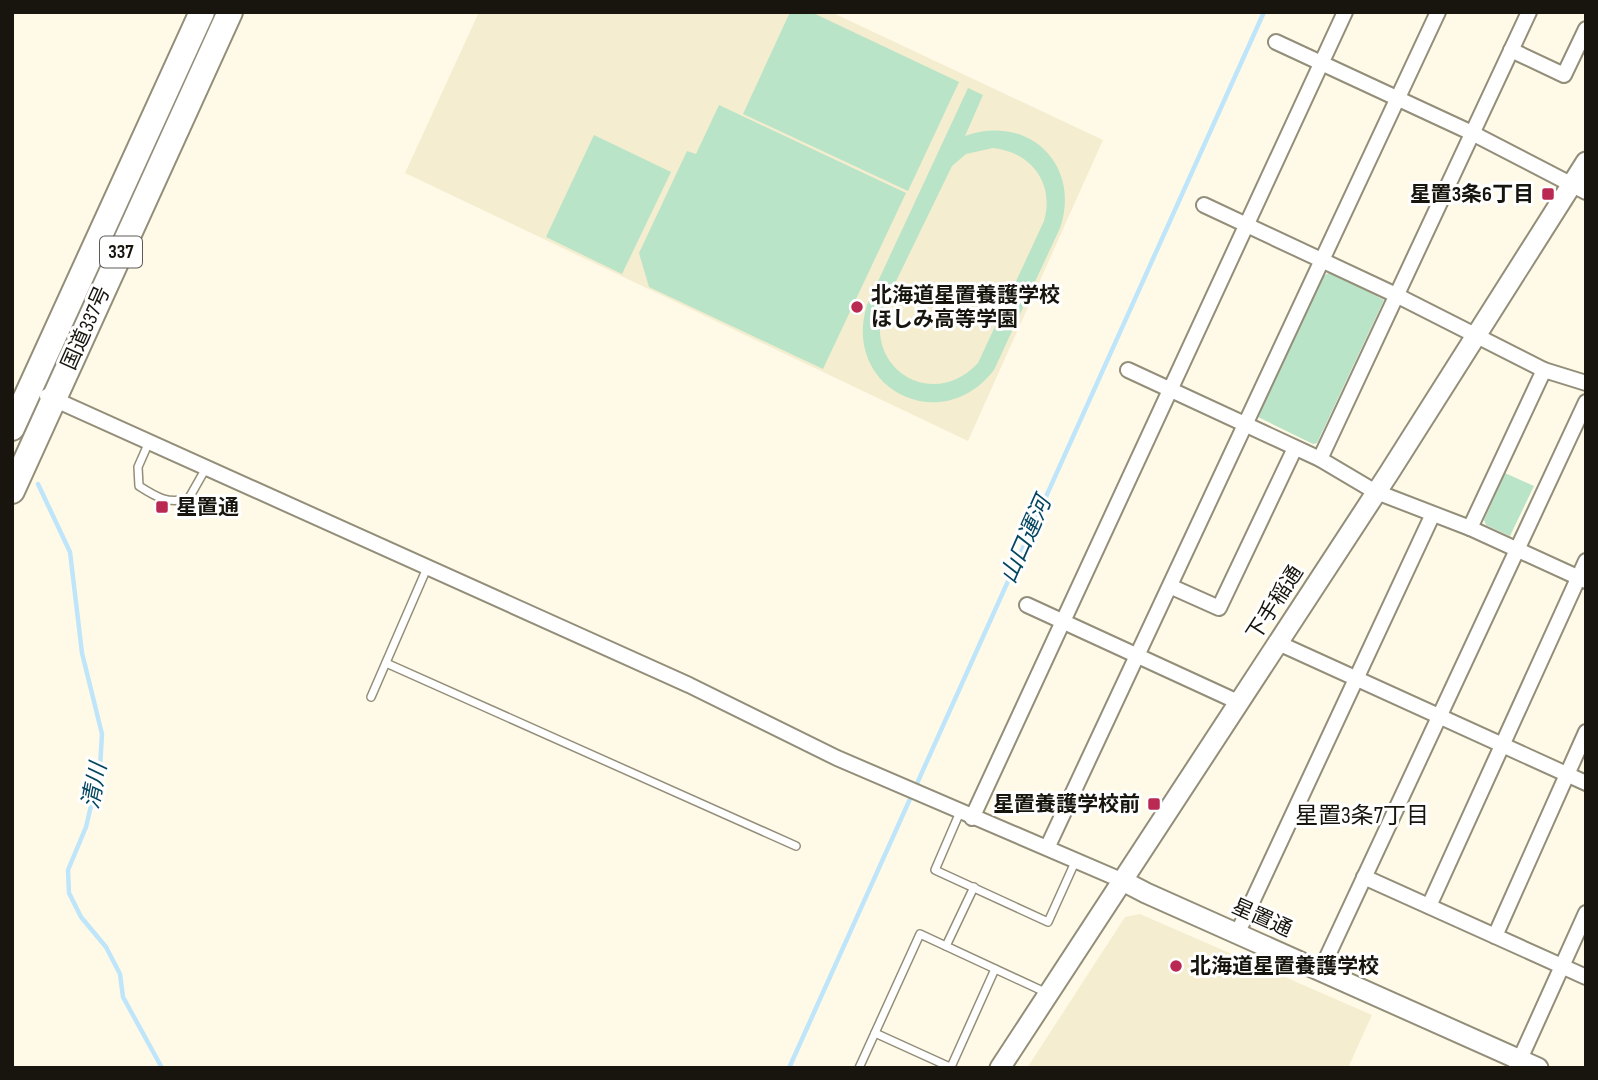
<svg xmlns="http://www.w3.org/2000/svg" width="1598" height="1080" font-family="'Sofia Sans Condensed','Noto Sans JP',sans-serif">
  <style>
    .built { fill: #f5edcf }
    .green { fill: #b9e4c7; fill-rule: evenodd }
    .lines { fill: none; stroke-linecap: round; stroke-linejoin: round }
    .stream { stroke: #bfe5fa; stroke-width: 4.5 }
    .lane-casing { stroke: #938e79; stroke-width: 10 }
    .street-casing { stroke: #938e79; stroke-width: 18 }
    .secondary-casing { stroke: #938e79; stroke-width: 23 }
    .highway-casing { stroke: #938e79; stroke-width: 28 }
    .lane { stroke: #fff; stroke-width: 7 }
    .street { stroke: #fff; stroke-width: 14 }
    .secondary { stroke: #fff; stroke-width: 19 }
    .highway { stroke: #fff; stroke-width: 24 }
    .poi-dot { fill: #b92951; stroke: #fff; stroke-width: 2.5 }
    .labels { text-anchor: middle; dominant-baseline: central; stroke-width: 6; stroke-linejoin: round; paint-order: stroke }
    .shield { fill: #fff; stroke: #5d5b56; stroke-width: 2 }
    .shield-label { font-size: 19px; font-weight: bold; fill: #17150d }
    .poi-label { font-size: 21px; font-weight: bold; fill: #17150d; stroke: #fff; text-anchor: start }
    .street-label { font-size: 21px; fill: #17150d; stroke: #fff }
    .water-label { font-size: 23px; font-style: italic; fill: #044660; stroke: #fff }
    .neighbourhood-label { font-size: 23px; fill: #17150d; stroke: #fff }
  </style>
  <rect width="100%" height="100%" fill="#fffae8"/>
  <!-- built -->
  <g class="built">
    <path d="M479 12H831L1103 140 968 441 405 173Z"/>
    <path d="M1140 914 1372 1015 1348 1068H1027L1125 917Z"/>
  </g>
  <!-- green -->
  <g class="green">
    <path d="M790 12H811L959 82 908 191 743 114Z"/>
    <path d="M968 88 983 95 965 136C1027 113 1082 164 1060 228L994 370C941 439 841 388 867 305ZM993 148C1031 152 1055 183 1044 221L978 363C934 411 864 370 883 308L952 166 966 154Z"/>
    <path d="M719 105 906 193 823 369 649 287 639 253 687 151 696 154Z"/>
    <path d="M594 135 671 172 622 274 546 237Z"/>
    <path d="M1330 272 1384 300 1317 443 1313 444 1258 417 1322 277Z"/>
    <path d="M1505 473 1534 486 1510 536 1486 525 1484 520Z"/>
  </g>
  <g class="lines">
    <!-- stream -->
    <g class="stream">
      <path d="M38 484 70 552 82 653 102 734 100 768 86 827 68 870 69 893 81 917 106 947 120 974 123 997 162 1068"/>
      <path d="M789 1068 1264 12"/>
    </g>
    <!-- lane casing -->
    <g class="lane-casing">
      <g id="lane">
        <path d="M149 442 138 467 139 486C156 497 169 505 189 498L206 468"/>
        <path d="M386 663 796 846"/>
        <path d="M371 697 427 568"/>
        <path d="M960 812 935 870 1048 922 1076 860"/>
        <path d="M946 946 974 887"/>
        <path d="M875 1033 952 1068"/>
        <path d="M951 1067 995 969"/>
        <path d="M859 1068 920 934 1047 993"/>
      </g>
    </g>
    <!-- street casing -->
    <g class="street-casing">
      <g id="street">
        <path d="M1276 42 1472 133 1586 192"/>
        <path d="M1511 50 1564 75 1586 29"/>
        <path d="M1204 205 1396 295 1544 370 1586 383"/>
        <path d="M1128 370 1320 459 1374 491 1470 528 1586 581"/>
        <path d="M47 396 689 685 837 758 1121 880"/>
        <path d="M1320 459 1529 12"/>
        <path d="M1470 528 1544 370"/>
        <path d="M1172 587 1219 608 1295 448"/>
        <path d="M1027 605 1238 702"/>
        <path d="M1276 642 1586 783"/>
        <path d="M972 818 1345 12"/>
        <path d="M1048 846 1438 12"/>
        <path d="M1364 877 1586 977"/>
        <path d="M1429 906 1586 561"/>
        <path d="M1238 932 1432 516"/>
        <path d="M1495 936 1586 732"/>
        <path d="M1321 970 1586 402"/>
        <path d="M1516 1068 1586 913"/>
      </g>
    </g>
    <!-- secondary casing -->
    <g class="secondary-casing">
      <g id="secondary">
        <path d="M1121 880 1146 893 1538 1068"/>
        <path d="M1000 1068 1389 473 1586 162"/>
      </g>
    </g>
    <!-- highway casing -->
    <g class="highway-casing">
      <g id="highway">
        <path d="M12 428 202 12"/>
        <path d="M12 491 230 12"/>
      </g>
    </g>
    <!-- lane -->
    <use href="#lane" class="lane"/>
    <!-- street -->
    <use href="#street" class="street"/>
    <!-- secondary -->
    <use href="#secondary" class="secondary"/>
    <!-- highway -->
    <use href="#highway" class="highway"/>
  </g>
  <!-- markers -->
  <g class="poi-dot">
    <rect x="1541" y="187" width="14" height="14" rx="3.5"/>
    <circle cx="857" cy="307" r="7"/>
    <rect x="155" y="500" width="14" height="14" rx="3.5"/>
    <rect x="1147" y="797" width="14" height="14" rx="3.5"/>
    <circle cx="1176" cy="966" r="7"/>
  </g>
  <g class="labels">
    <!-- shield labels -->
    <rect class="shield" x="100" y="236.5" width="42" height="31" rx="5"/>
    <g class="shield-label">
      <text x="121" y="252">337</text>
    </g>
    <!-- poi labels -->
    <g class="poi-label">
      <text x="1534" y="194" text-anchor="end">星置3条6丁目</text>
      <text x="871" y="295">北海道星置養護学校<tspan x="871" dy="24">ほしみ高等学園</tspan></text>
      <text x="176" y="507">星置通</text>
      <text x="1140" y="804" text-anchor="end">星置養護学校前</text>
      <text x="1190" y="966">北海道星置養護学校</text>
    </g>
    <!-- street labels -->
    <g class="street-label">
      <text transform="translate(86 328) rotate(-66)">国道337号</text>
      <text transform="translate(1275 603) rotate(-57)">下手稲通</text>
      <text transform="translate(1262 918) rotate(24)">星置通</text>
    </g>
    <!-- water labels -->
    <g class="water-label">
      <text transform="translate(1026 540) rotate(-66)">山口運河</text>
      <text transform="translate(95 786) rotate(-79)">清川</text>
    </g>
    <!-- neighbourhood labels -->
    <g class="neighbourhood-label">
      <text x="1362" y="816">星置3条7丁目</text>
    </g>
  </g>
  <!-- border -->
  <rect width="1598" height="1080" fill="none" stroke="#17150d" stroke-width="28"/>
</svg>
